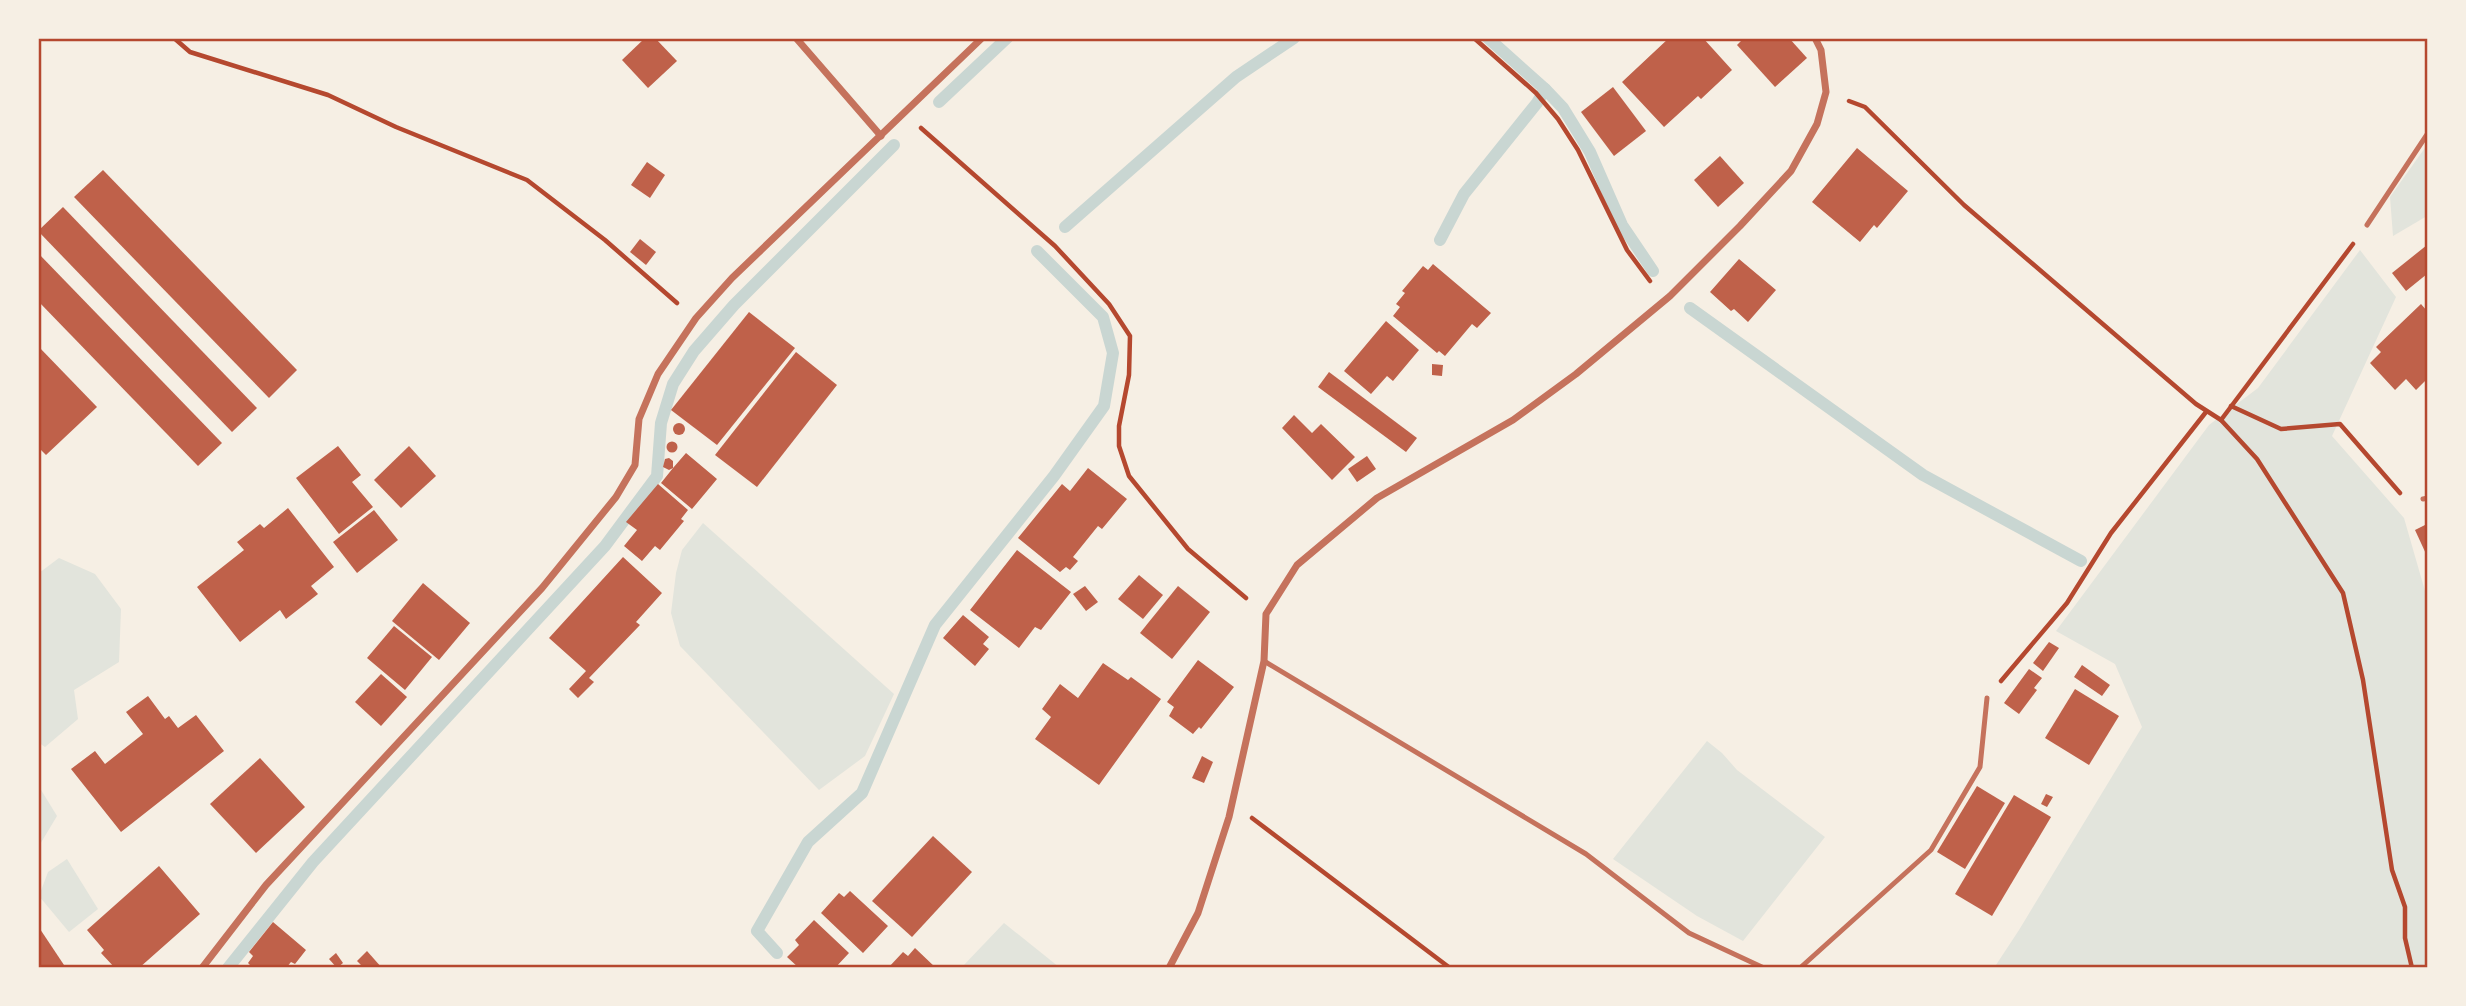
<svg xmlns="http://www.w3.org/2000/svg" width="2466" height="1006" font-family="Cabin,sans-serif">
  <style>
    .green { fill: #e2e4dc }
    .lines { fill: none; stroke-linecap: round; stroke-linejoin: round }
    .stream { stroke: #c9d6d2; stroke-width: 12 }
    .building { fill: #bf614a }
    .path { stroke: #b5482f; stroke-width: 4.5 }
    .service { stroke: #c5725c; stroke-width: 5 }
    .minor { stroke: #c5725c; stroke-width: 7 }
    .neatline { fill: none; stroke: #b5482f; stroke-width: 2.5 }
  </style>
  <rect width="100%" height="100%" fill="#f6efe4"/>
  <!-- green -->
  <g class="green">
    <path d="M2427 145V216L2393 236 2390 197Z"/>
    <path d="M2360 250 2396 297 2332 436 2404 518 2427 598V967L1994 968 2019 930 2142 727 2115 664 2056 631 2209 425 2258 388Z"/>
    <path d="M703 523 894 694 865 756 819 790 680 646 671 613 676 573 682 550Z"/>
    <path d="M59 558 95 574 121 609 119 662 74 690 78 719 45 747 38 742 39 573Z"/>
    <path d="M1707 741 1722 753 1737 770 1825 837 1743 941 1697 916 1613 859Z"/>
    <path d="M38 785 57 816 39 846H38Z"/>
    <path d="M67 859 98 909 69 932 39 896 48 872Z"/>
    <path d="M1004 923 1059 967H962Z"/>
  </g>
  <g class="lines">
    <!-- stream -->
    <g class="stream">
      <path d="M1488 38 1545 89 1563 108 1590 152 1622 225 1653 271"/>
      <path d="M939 102 1007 38"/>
      <path d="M1065 227 1236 77 1294 38"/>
      <path d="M1440 240 1464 194 1537 103 1545 89"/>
      <path d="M1690 308 1923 475 2081 561"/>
      <path d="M777 953 757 931 808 842 862 793 935 625 1054 476 1104 406 1113 353 1103 317 1037 251"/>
      <path d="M228 968 313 862 605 546 657 476 661 423 673 384 694 351 734 305 894 145"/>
    </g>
  </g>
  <!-- building -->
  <g class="building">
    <path d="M645 38H655L677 61 648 88 622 60Z"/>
    <path d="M1669 38H1703L1732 70 1701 99 1698 96 1664 127 1622 82Z"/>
    <path d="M1744 38H1789L1807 58 1775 87 1737 45Z"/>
    <path d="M1613 87 1646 131 1614 156 1581 112Z"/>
    <path d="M1857 148 1908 191 1877 228 1874 225 1860 242 1812 202Z"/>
    <path d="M1720 156 1744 183 1718 207 1694 180Z"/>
    <path d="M647 162 665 175 650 198 631 185Z"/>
    <path d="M103 170 297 370 269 398 74 197Z"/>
    <path d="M63 207 257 408 232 432 38 231Z"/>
    <path d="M640 239 656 252 646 265 630 252Z"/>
    <path d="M2427 245V274L2406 291 2392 273Z"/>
    <path d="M38 253 222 443 198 466 38 301Z"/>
    <path d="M1739 259 1776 290 1748 322 1734 309 1731 311 1710 292Z"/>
    <path d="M1433 264 1491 313 1477 328 1472 324 1445 356 1439 351 1437 353 1393 316 1400 307 1396 304 1405 293 1402 291 1423 266 1428 270Z"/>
    <path d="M2421 304 2427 311V379L2416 390 2406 379 2395 390 2370 363 2381 352 2376 347Z"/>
    <path d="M749 312 795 348 717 445 671 410Z"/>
    <path d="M1386 321 1419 350 1393 381 1387 376 1371 394 1344 371Z"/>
    <path d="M38 346 97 407 46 455 38 447Z"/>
    <path d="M796 352 837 385 757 487 715 455Z"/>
    <path d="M1432 364 1443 365 1442 376 1432 375Z"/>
    <path d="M1329 372 1417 438 1406 452 1318 387Z"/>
    <path d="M1294 415 1312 433 1321 424 1355 457 1332 480 1282 428Z"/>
    <circle cx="679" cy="429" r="6"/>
    <circle cx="672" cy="447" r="5.5"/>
    <path d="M338 446 361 475 352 482 373 507 339 534 296 478Z"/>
    <path d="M409 446 436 476 401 508 374 480Z"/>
    <path d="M686 453 717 479 692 509 661 483 673 468 669 470 663 467 665 459 669 458 673 461V468Z"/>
    <path d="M1367 456 1376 469 1357 482 1348 469Z"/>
    <path d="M1088 468 1127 499 1102 529 1098 526 1073 557 1078 561 1070 570 1066 567 1060 572 1018 538 1062 484 1070 491Z"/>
    <path d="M658 484 688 510 681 519 684 521 660 550 655 546 642 561 624 546 637 530 626 522Z"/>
    <path d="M288 508 334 567 311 586 318 594 286 619 280 610 240 642 197 587 244 550 237 542 260 524 264 528Z"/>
    <path d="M374 510 398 540 357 573 333 542Z"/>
    <path d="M2427 524V556L2415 530Z"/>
    <path d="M1017 550 1071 592 1041 630 1035 627 1019 648 970 610Z"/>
    <path d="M623 557 662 593 636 622 640 625 589 678 594 682 578 698 569 689 586 671 549 638Z"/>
    <path d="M1139 575 1163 595 1143 619 1118 599Z"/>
    <path d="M423 583 470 623 439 660 392 621Z"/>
    <path d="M1085 586 1098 602 1086 611 1073 594Z"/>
    <path d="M1178 586 1210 612 1172 659 1140 633Z"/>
    <path d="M963 615 989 637 983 644 989 649 975 666 943 638Z"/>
    <path d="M394 626 432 657 405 690 367 658Z"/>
    <path d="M2049 642 2059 648 2043 671 2033 663Z"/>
    <path d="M1198 660 1234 687 1201 729 1199 727 1193 734 1169 716 1174 707 1167 702Z"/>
    <path d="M1103 663 1128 680 1131 677 1161 699 1099 785 1035 739 1051 717 1042 709 1060 684 1078 698Z"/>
    <path d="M2082 665 2110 685 2102 696 2074 677Z"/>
    <path d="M2029 669 2042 678 2034 688 2037 690 2019 714 2004 703Z"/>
    <path d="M381 674 407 697 381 726 355 702Z"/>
    <path d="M2075 689 2119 716 2089 765 2045 738Z"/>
    <path d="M148 696 165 719 169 716 178 728 196 715 224 751 121 832 71 769 95 751 105 764 143 734 126 712Z"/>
    <path d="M1202 756 1213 762 1204 783 1192 778Z"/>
    <path d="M260 758 305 807 256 853 210 804Z"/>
    <path d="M1977 786 2005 803 1965 869 1937 852Z"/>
    <path d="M2046 794 2053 797 2047 807 2041 804Z"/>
    <path d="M2014 795 2051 817 1992 916 1955 894Z"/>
    <path d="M933 836 972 872 912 937 872 901Z"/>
    <path d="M159 866 200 914 139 968H115L101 953 104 950 87 930Z"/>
    <path d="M850 891 888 926 863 953 821 913 839 893 844 897Z"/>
    <path d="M814 920 849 953 835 968H799L787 957 799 945 795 940Z"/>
    <path d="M273 922 306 950 295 964 291 962 286 968H253L248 963 253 956 249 952Z"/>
    <path d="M38 926 66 968H38Z"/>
    <path d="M915 948 936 968H888L903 952 908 956Z"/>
    <path d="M367 951 382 968H364L357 961Z"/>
    <path d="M336 953 343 963 337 968 329 959Z"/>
  </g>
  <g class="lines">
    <!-- path -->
    <g class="path">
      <path d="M174 38 190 52 328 95 396 127 527 180 605 240 677 303"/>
      <path d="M1474 38 1536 93 1558 119 1578 150 1627 250 1650 281"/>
      <path d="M1849 101 1865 107 1964 205 2196 404 2221 420 2257 459 2343 593 2363 680 2392 870 2405 907V938L2412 968"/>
      <path d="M921 128 1055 246 1109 304 1130 336 1129 375 1119 426V446L1129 476 1188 549 1246 598"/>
      <path d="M2231 406 2281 429 2340 424 2400 493"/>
      <path d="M2221 420 2353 244"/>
      <path d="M2001 681 2067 603 2111 533 2206 412"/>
      <path d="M1252 818 1450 968"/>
    </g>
    <!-- service -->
    <g class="service">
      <path d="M2367 225 2428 133"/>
      <path d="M2423 499 2428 498"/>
      <path d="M1264 661 1586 854 1689 933 1764 968"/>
      <path d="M1800 968 1931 850 1980 767 1987 698"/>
    </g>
    <!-- minor -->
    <g class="minor">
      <path d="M796 38 881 136"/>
      <path d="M202 968 266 885 542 588 616 497 635 465 639 419 658 374 696 318 732 278 982 38"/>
      <path d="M1169 968 1198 913 1229 817 1264 661 1266 614 1297 565 1377 498 1513 420 1576 374 1670 296 1740 226 1791 171 1817 124 1826 92 1821 50 1815 38"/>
    </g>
  </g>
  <!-- border -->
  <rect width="2466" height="1006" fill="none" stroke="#f6efe4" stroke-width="80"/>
  <rect x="40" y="40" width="2386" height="926" class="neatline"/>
</svg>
